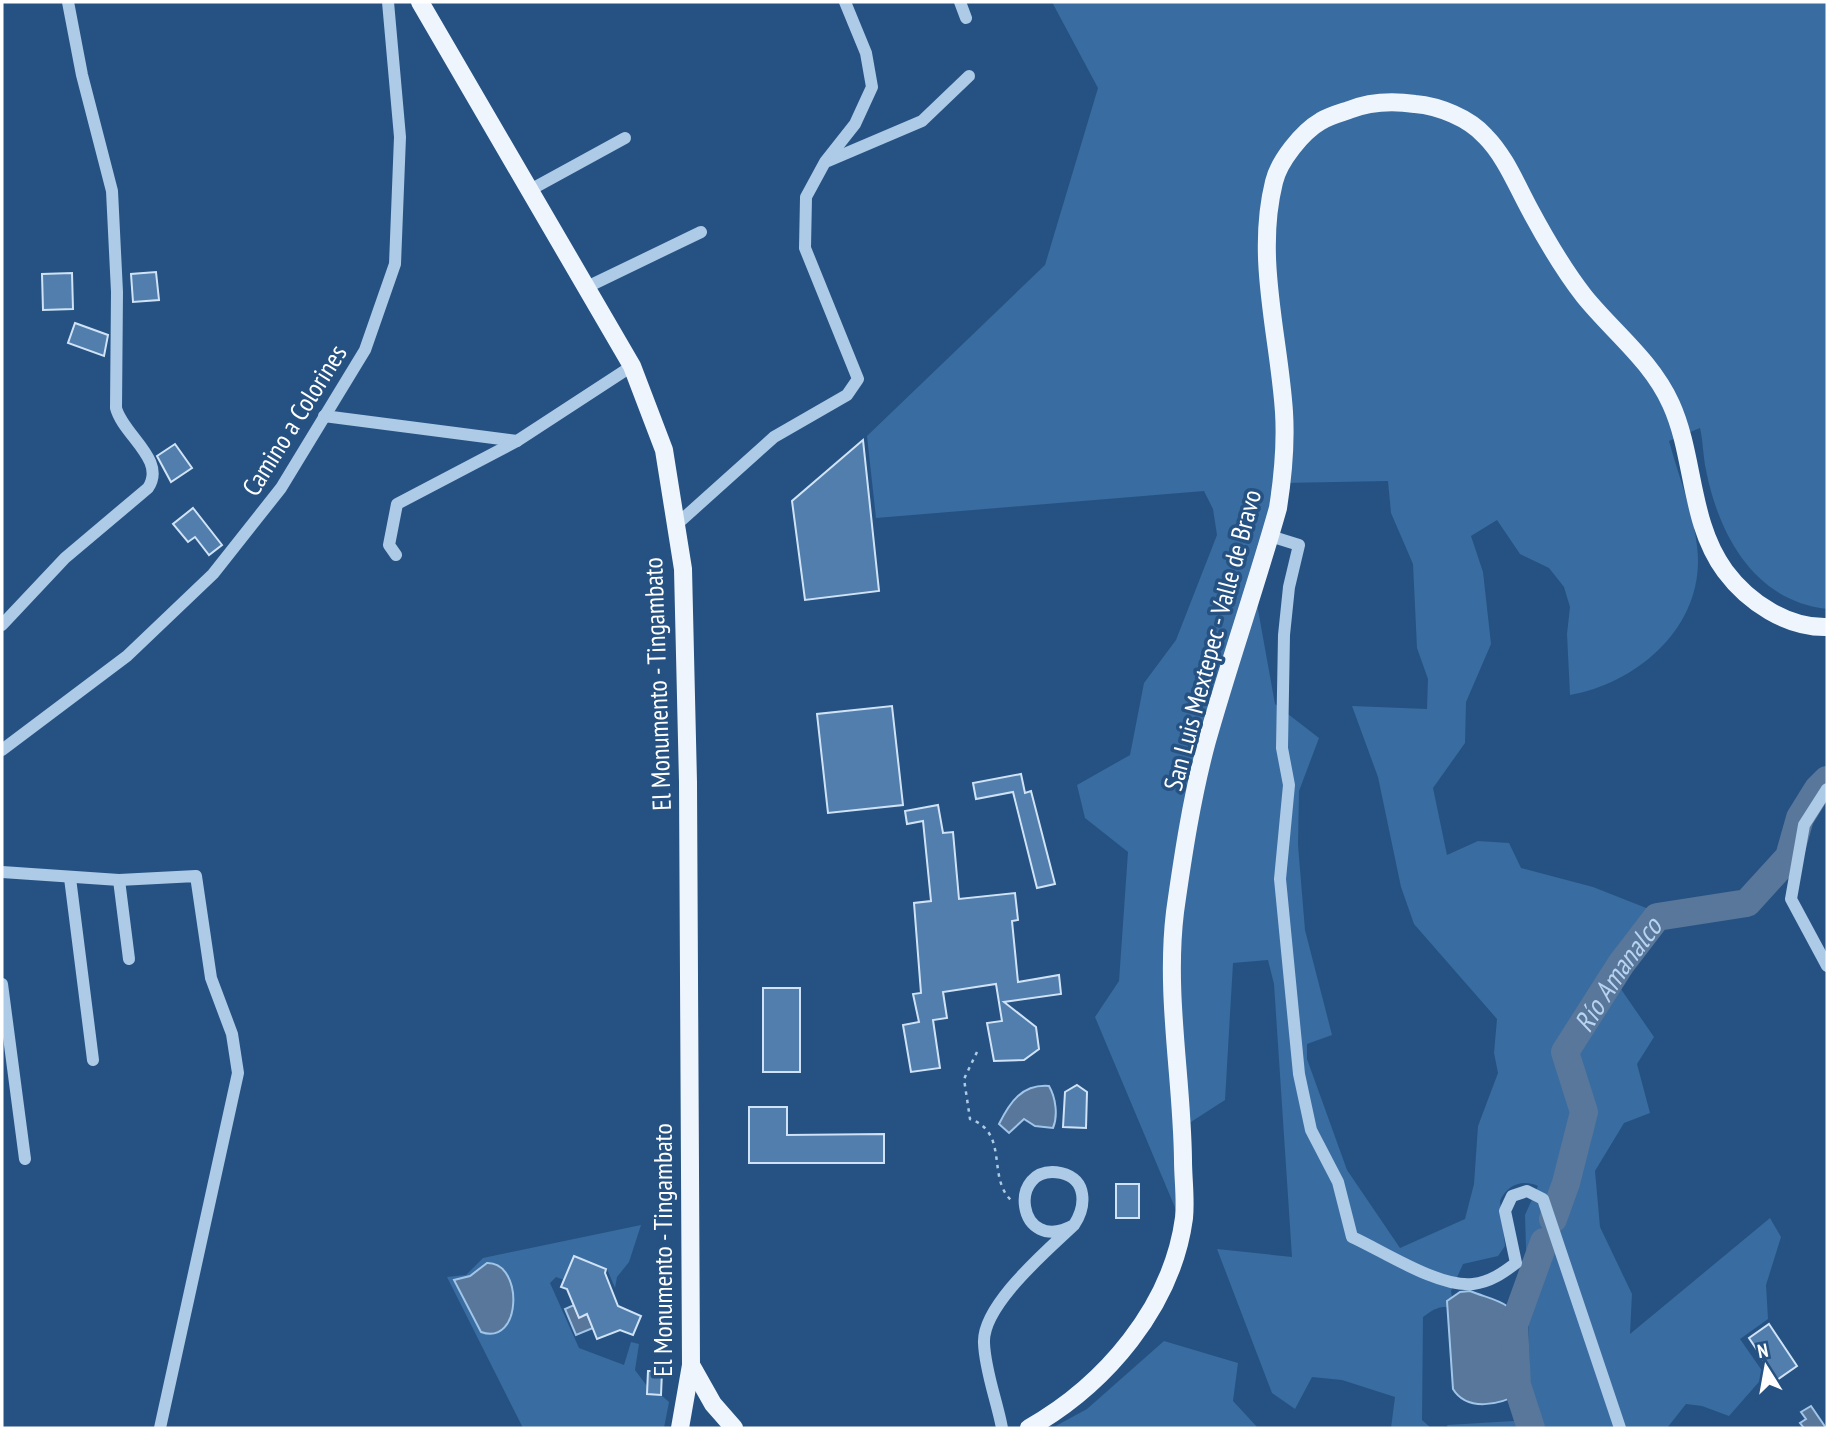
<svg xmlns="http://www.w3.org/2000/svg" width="1829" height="1430" font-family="'PT Sans Narrow',sans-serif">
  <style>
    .green { fill: #396ca0; fill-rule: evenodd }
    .water { fill: #58779a; stroke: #a1c5e8; stroke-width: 2 }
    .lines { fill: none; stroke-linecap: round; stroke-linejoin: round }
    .river { stroke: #58779a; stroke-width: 28 }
    .building { fill: #517eac; stroke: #d0e3f6; stroke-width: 2 }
    .path { stroke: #adcae7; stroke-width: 2.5; stroke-dasharray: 3.5 5; stroke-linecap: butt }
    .minor { stroke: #adcae7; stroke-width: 12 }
    .major { stroke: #eff5fd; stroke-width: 18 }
    .labels { text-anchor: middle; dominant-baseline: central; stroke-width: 7; stroke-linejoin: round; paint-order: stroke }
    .street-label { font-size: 26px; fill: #fff; stroke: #255282 }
    .water-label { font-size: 28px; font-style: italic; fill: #b8d3ef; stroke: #255282 }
  </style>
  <rect width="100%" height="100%" fill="#255282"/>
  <!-- green -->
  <g class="green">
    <path d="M1052 2H1827V609C1755 601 1719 536 1706 470 1703 456 1703 441 1700 428L1669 441C1678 475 1693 511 1697 546 1707 624 1639 683 1570 695L1567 634 1570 607 1564 587 1549 568 1520 554 1497 520 1471 536 1483 572 1491 644 1466 702 1465 743 1433 788 1447 855 1478 841 1509 843 1521 868 1593 887 1664 915 1614 979 1654 1037 1637 1064 1650 1113 1624 1123 1595 1171 1600 1227 1632 1294 1630 1334 1770 1218 1781 1237 1766 1285 1768 1319 1740 1339 1765 1375 1729 1416 1702 1406 1686 1404 1667 1428H1537L1530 1379 1525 1215 1538 1186C1522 1179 1507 1185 1500 1201L1505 1246 1498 1256 1463 1264 1451 1291 1454 1309C1441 1304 1434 1309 1423 1317L1422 1420 1431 1428H1391L1395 1397 1342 1380 1312 1377 1295 1409 1272 1393 1217 1249 1292 1257 1274 984 1268 960 1233 963 1225 1100 1177 1131 1179 1217 1095 1017 1119 981 1128 852 1085 818 1077 785 1130 755 1144 683 1176 640 1217 535 1213 509 1204 491 876 518 867 436 1045 265 1098 88ZM1388 481 1391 513 1413 564 1417 648 1428 679 1427 709 1352 706 1378 777 1401 887 1414 924 1497 1019 1494 1053 1498 1073 1478 1126 1474 1184 1465 1219 1400 1248 1347 1170 1307 1059V1044L1332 1035 1305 930 1298 845 1299 791 1319 738 1275 704 1253 582 1284 483Z"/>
    <path d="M641 1225 629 1262 617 1277 615 1288 607 1269 574 1255 564 1280 556 1277 550 1283 579 1348 624 1365 631 1342 639 1344 635 1370 647 1386V1394L661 1395 669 1402 664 1428H523L447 1277 466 1275 483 1258Z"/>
    <path d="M1164 1341 1238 1363 1233 1401 1258 1428H1052L1087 1409Z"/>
    <path d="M1532 1420 1533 1428H1448L1447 1425Z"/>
  </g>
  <!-- water -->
  <g class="water">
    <path d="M1049 1086C1056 1098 1058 1116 1053 1128L1035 1126 1024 1119 1009 1133 999 1124C1010 1102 1022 1084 1049 1086Z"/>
    <path d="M487 1263C524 1262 522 1347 481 1332L454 1280 470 1276Z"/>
    <path d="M1470 1291C1491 1300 1516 1301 1520 1328 1521 1333 1518 1338 1517 1344 1516 1361 1523 1376 1521 1393 1500 1405 1467 1412 1453 1389L1447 1301 1460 1292Z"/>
    <path d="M574 1305 579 1317 587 1314 593 1328 576 1335 565 1309Z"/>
    <path d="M1811 1406 1826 1428H1804L1800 1423 1806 1419 1801 1412Z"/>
  </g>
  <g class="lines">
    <!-- river -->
    <g class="river">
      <path id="s1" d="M1553 1219 1566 1183 1584 1112 1565 1052 1621 964 1657 917 1747 903 1789 857 1800 818 1818 789 1827 780"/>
      <path d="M1531 1428 1517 1385 1514 1325 1544 1242"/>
    </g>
  </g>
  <!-- building -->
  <g class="building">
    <path d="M156 272 159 300 133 302 131 274Z"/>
    <path d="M72 273 73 309 43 310 42 274Z"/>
    <path d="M75 323 108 335 104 356 68 343Z"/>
    <path d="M863 440 879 591 805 600 792 501Z"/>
    <path d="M175 444 192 468 171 482 157 456Z"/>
    <path d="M193 508 222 545 209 555 195 537 188 542 173 524Z"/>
    <path d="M892 706 903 805 828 813 817 714Z"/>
    <path d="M1021 774 1025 793 1031 791 1055 884 1037 888 1013 792 976 799 973 783Z"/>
    <path d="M938 805 943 833 953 832 959 899 1015 893 1018 920 1012 921 1018 982 1059 975 1061 994 1004 1002 1036 1027 1039 1049 1024 1060 994 1061 987 1023 1002 1021 996 984 943 992 947 1018 933 1020 940 1068 911 1072 903 1025 919 1022 913 994 921 993 914 903 931 901 923 821 907 824 905 811Z"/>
    <rect x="763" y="988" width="37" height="84"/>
    <path d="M1077 1085 1087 1092 1086 1128 1063 1127 1065 1092Z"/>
    <path d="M749 1107H787V1135L884 1134V1163H749Z"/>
    <rect x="1116" y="1184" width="23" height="34"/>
    <path d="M574 1256 606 1269 605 1273 618 1306 641 1316 633 1335 620 1330 597 1339 587 1314 579 1318 567 1289 561 1287Z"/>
    <path d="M1769 1324 1797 1366 1777 1380 1749 1338Z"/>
    <path d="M648 1371H662L661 1395 647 1394Z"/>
  </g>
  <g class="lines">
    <!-- path -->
    <path class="path" d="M977 1052 964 1079 970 1119C1010 1133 986 1178 1012 1201"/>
    <!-- minor -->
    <g class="minor">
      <path d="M960 2 966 18"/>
      <path d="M828 161 922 121 969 76"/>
      <path d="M530 190 625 138"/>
      <path d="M587 287 701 232"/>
      <path d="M324 416 517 441"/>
      <path d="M676 525 774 437 847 395 858 379 805 248 806 197 825 162 855 124 872 87 866 53 845 2"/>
      <path d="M1270 536 1299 545 1289 587 1284 635 1282 748 1289 785 1280 879 1299 1074 1311 1130 1338 1182 1352 1237C1383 1251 1439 1288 1473 1284 1490 1282 1503 1273 1516 1263L1505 1211 1512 1196 1527 1191 1543 1199 1620 1428"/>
      <path d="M396 555 389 545 397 504 517 441 632 366"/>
      <path d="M2 625 65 558 148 488C167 460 123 435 116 408L117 292 112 191 82 75 68 2"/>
      <path d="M2 750 127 656 213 574 281 488 365 350 395 264 400 137 388 2"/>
      <path d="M1827 789 1804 825 1791 899 1827 966"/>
      <path d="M2 872 119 880 196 876 211 978 232 1034 238 1073 160 1428"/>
      <path d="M70 878 93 1060"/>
      <path d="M119 880 129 959"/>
      <path d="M2 984 25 1159"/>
      <path d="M1002 1428C997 1401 985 1371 984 1343 982 1305 1048 1250 1074 1225 1086 1207 1088 1179 1061 1173 1006 1162 1016 1257 1074 1225"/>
    </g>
    <!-- major -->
    <g class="major">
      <path d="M420 2 632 366 664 450 683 569 688 782 691 1365 680 1428"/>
      <path d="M691 1365 713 1404 734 1428"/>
      <path d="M1029 1428C1105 1385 1172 1307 1184 1218 1186 1199 1183 1179 1183 1160 1182 1077 1165 995 1175 912 1183 855 1192 796 1207 741 1229 663 1256 586 1278 508 1283 476 1286 444 1284 412 1279 336 1255 258 1274 182 1279 161 1302 132 1321 121 1329 116 1340 113 1349 110 1369 102 1394 101 1415 104 1439 106 1469 118 1485 136 1505 156 1516 184 1529 208 1545 238 1563 269 1584 296 1613 332 1651 360 1671 404 1695 457 1689 522 1725 571 1748 602 1787 628 1827 627"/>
    </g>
  </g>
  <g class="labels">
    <!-- street labels -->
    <g class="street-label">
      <text transform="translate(294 420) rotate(-58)">Camino a Colorines</text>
      <text transform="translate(1212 640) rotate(-75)">San Luis Mextepec - Valle de Bravo</text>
      <text transform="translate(657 684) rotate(-92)">El Monumento - Tingambato</text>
      <text transform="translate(662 1250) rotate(-90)">El Monumento - Tingambato</text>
    </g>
    <!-- water labels -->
    <g class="water-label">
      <text stroke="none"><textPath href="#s1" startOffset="268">Río Amanalco</textPath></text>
    </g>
  </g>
  <!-- border -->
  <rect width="1829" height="1430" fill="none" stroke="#ffffff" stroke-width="7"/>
  <!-- north arrow -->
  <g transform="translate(1766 1367) rotate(349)" stroke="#255282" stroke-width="5" paint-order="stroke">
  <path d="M0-5L12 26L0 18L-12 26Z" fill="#ffffff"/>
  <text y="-10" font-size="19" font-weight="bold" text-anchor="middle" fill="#ffffff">N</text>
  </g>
</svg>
